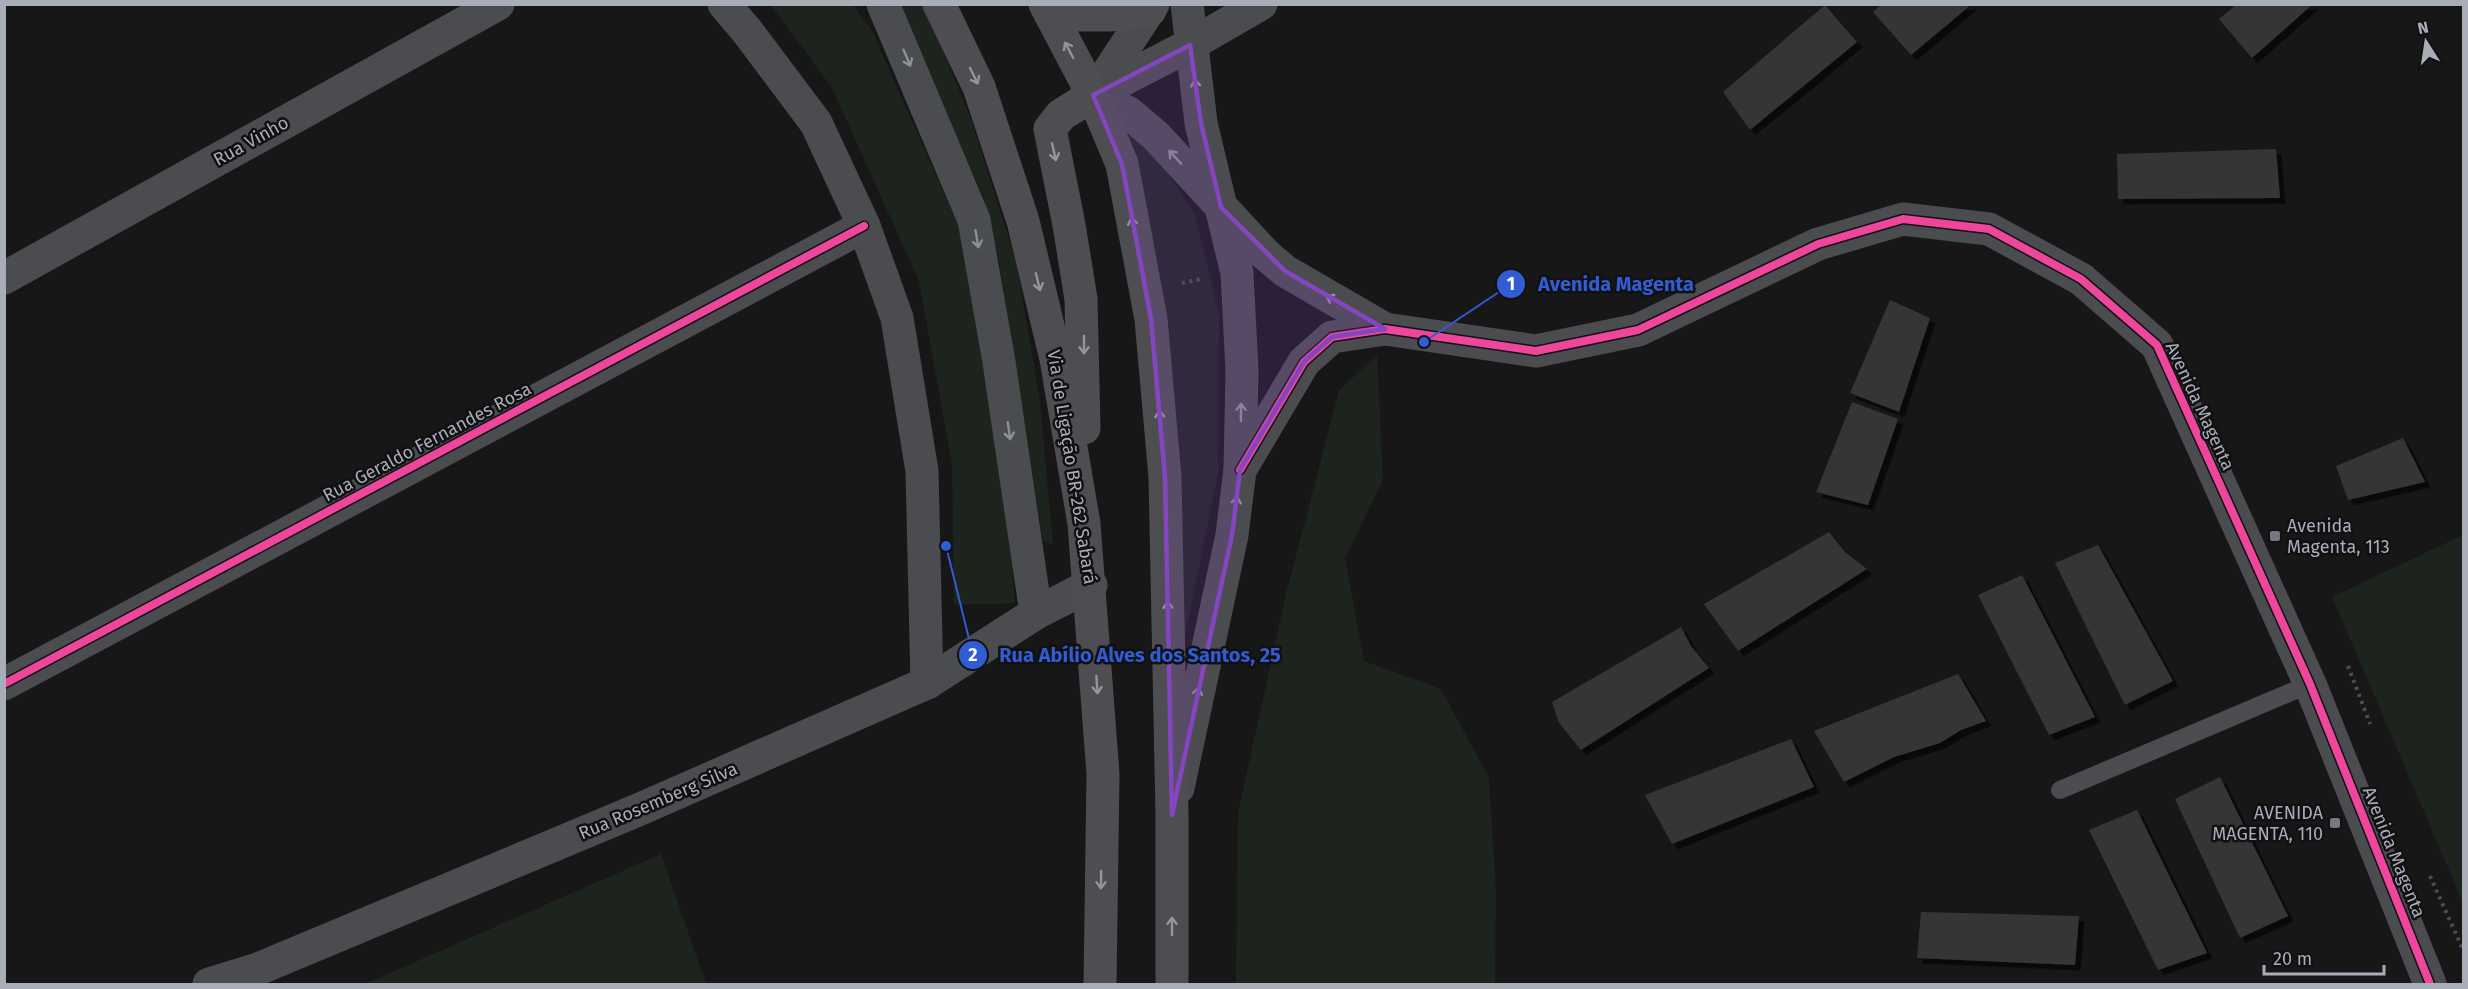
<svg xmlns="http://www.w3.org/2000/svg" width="2468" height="989" font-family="'Fira Sans',sans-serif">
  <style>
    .green { fill: #1d241e }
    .building { fill: #353536; filter: url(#shadow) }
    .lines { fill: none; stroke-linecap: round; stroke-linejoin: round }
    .path { stroke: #4d4e52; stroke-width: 4; stroke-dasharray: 3 4.5; stroke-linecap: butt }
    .service { stroke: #4b4c50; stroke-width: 18 }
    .minor { stroke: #4b4c50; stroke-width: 33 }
    .tertiary { stroke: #4b4c50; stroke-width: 33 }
    .trunk { stroke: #4e4e52; stroke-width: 33 }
    .cycleway-casing { stroke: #111113; stroke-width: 11 }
    .cycleway { stroke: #ed469a; stroke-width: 8 }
    .oneway { stroke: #92959e }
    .oneway2 { stroke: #8c9099 }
    .marked { fill: #8446be; fill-opacity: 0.2; stroke: #8446be; stroke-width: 4.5; stroke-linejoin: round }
    .poi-dot { fill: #757880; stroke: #111113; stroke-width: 2 }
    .labels { text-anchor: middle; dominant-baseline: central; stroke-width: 5; stroke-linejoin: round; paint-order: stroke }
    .street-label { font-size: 18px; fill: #a8adb8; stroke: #111113 }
    .poi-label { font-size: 18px; fill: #a8adb8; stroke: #111113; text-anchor: start }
    .leader { fill: none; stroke: #325cd3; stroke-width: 2 }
    .callout-dot { fill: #325cd3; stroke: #111113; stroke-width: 2 }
    .mark-label { font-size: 18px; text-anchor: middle; font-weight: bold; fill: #fff }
    .callout-label { font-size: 20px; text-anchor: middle; font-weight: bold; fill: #325cd3; stroke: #111113; stroke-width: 5; stroke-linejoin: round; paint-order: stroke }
  </style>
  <defs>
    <filter id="shadow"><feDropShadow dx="5.5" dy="5.5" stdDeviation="0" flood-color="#0009"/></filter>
  </defs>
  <rect width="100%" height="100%" fill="#171717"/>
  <!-- green -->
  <g class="green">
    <path d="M771 5H853L872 31 958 225 1006 493 1015 603 954 605 952 464 919 281 832 88Z"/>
    <path d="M897 5H924L971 119 1016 261 1040 401 1053 544 1043 541 999 261 984 198Z"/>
    <path d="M1121 133 1147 140 1195 215 1219 315 1218 473 1179 667Z"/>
    <path d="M1377 354 1383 480 1345 558 1364 661 1441 689 1489 778 1496 891 1495 984H1236L1238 813 1286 594 1339 391Z"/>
    <path d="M2463 535V903L2332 597Z"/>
    <path d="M661 854 706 984H365Z"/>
  </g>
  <!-- building -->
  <g class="building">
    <path d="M1882 4H1972L1911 55 1873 12Z"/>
    <path d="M2237 4H2313L2252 58 2219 19Z"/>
    <path d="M1825 5 1857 42 1750 130 1723 92Z"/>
    <path d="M2276 149 2280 198 2118 199 2117 154Z"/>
    <path d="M1890 300 1930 318 1899 412 1850 393Z"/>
    <path d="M1852 402 1898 419 1868 505 1816 492Z"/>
    <path d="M2403 438 2425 482 2348 500 2336 466Z"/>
    <path d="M1829 532 1845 552 1867 569 1738 651 1704 604Z"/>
    <path d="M2098 545 2173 681 2125 705 2055 563Z"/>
    <path d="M2022 575 2095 717 2049 735 1978 595Z"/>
    <path d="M1681 627 1691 646 1709 668 1581 750 1559 723 1552 702Z"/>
    <path d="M1958 674 1986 721 1961 730 1940 743 1894 757 1844 782 1814 731Z"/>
    <path d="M1791 739 1814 787 1672 844 1645 795Z"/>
    <path d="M2220 777 2288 916 2240 938 2175 799Z"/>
    <path d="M2137 810 2207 953 2158 970 2089 830Z"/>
    <path d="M1921 912 2079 916 2075 965 1917 958Z"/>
  </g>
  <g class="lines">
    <!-- path -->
    <g class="path">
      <path d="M1182 283 1201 279"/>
      <path d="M2348 666 2370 724"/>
      <path d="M2430 876 2464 952"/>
    </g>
    <!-- service -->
    <path class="service" d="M2060 790 2310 684"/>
    <!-- minor -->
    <g class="minor">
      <path d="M724 4 747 31 816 123 864 226 897 318 922 471 927 683"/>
      <path d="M883 4 974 220 999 362 1036 613"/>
      <path d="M1187 4 1201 123 1221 207"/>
      <path d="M1096 91 1153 4"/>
      <path d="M1093 95 1190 45 1261 4"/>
      <path d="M4 278 498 4"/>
      <path d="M4 684 864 226"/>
      <path d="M209 984 258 969 638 810 927 683 1036 613 1091 585"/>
    </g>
    <!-- tertiary -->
    <g class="tertiary">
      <path d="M1093 95 1129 113 1156 136 1265 254 1285 271 1385 329"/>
      <path d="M1240 470 1304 362 1332 337 1385 329 1536 351 1638 330 1818 244 1903 219 1989 229 2081 279 2157 345 2310 684 2430 984"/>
      <path d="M1178 788 1232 535 1240 470 1242 370 1237 273 1221 207"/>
    </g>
    <!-- trunk -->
    <g class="trunk">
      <path d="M939 4 979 87 1023 221 1056 359 1084 524 1103 774 1100 984"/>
      <path d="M1045 4 1093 95 1122 164 1151 319 1165 477 1172 815V984"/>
      <path d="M1051 15H1109L1150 10"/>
      <path d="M1084 428 1081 299 1069 225 1050 129 1061 115 1093 95"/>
    </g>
    <!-- cycleway casing -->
    <g class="cycleway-casing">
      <g id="cycleway">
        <path d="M1240 470 1304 362 1332 337 1385 329 1536 351 1638 330 1818 244 1903 219 1989 229 2081 279 2157 345 2310 684 2430 984"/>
        <path d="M4 684 864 226"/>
      </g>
    </g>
    <!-- cycleway -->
    <use href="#cycleway" class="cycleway"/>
  </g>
  <!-- one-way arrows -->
  <defs><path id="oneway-shaft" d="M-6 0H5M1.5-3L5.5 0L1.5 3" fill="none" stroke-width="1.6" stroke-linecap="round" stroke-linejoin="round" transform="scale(1.5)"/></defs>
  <g class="oneway">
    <use href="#oneway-shaft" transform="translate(1069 50) rotate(-118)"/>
    <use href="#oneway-shaft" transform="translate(974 76) rotate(64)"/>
    <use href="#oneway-shaft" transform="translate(1054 152) rotate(77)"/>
    <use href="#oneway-shaft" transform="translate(1133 226) rotate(-101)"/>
    <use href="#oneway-shaft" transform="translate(1038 282) rotate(76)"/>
    <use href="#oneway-shaft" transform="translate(1084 345) rotate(90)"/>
    <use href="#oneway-shaft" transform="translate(1160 419) rotate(-95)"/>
    <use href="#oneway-shaft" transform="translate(1168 610) rotate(-91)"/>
    <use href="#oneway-shaft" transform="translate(1097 685) rotate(86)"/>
    <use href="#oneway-shaft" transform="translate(1101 880) rotate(91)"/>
    <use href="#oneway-shaft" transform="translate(1172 926) rotate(-90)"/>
  </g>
  <g class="oneway2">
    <use href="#oneway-shaft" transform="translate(907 58) rotate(67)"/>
    <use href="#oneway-shaft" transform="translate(1196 88) rotate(-98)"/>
    <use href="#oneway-shaft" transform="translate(1175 157) rotate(-133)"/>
    <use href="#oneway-shaft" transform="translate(977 239) rotate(80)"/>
    <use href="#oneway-shaft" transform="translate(1334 300) rotate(-151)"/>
    <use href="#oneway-shaft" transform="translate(1241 412) rotate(-89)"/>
    <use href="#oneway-shaft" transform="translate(1009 431) rotate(82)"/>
    <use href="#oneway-shaft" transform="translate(1236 505) rotate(-83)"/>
    <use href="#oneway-shaft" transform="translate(1197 696) rotate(-78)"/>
  </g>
  <!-- marked area -->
  <path class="marked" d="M1190 45 1201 123 1221 207 1285 271 1385 329 1332 337 1304 362 1240 470 1232 535 1172 815 1165 477 1151 319 1122 164 1093 95Z"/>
  <!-- markers -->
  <g class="poi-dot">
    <rect x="2269" y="530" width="12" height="12" rx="3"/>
    <rect x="2329" y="817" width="12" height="12" rx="3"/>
  </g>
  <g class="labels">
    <!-- street labels -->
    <g class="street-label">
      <text transform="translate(251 141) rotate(-29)">Rua Vinho</text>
      <text transform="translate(2200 406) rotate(65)">Avenida Magenta</text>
      <text transform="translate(427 442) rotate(-28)">Rua Geraldo Fernandes Rosa</text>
      <text transform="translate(1072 467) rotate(81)">Via de Ligação BR-262 Sabará</text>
      <text transform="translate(658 801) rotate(-23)">Rua Rosemberg Silva</text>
      <text transform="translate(2394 852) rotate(68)">Avenida Magenta</text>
    </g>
    <!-- poi labels -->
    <g class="poi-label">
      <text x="2287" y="526">Avenida<tspan x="2287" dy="21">Magenta, 113</tspan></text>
      <text x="2323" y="813" text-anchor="end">AVENIDA<tspan x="2323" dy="21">MAGENTA, 110</tspan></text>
    </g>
  </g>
  <!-- callouts -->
  <path class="leader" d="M1424 342L1511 284M946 546L973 655"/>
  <g class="callout-dot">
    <circle cx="1424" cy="342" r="6"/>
    <circle cx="946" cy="546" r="6"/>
    <circle cx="1511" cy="284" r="15"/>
    <circle cx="973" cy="655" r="15"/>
  </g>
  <g class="mark-label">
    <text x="1511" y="290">1</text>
    <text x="973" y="661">2</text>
  </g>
  <g class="callout-label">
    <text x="1616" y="291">Avenida Magenta</text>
    <text x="1140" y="662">Rua Abílio Alves dos Santos, 25</text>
  </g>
  <!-- border -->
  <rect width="2468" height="989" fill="none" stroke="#a8adb8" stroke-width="12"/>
  <!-- north arrow -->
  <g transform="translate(2426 42) rotate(348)" stroke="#111113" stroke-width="4.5" paint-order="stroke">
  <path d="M0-4.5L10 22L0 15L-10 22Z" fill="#a8adb8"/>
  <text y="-9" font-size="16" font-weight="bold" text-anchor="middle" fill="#a8adb8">N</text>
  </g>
  <!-- scale -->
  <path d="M2264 965v9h120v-9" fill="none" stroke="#a8adb8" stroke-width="3"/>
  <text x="2273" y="965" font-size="18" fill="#a8adb8" stroke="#111113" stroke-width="4.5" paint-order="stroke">20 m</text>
</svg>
